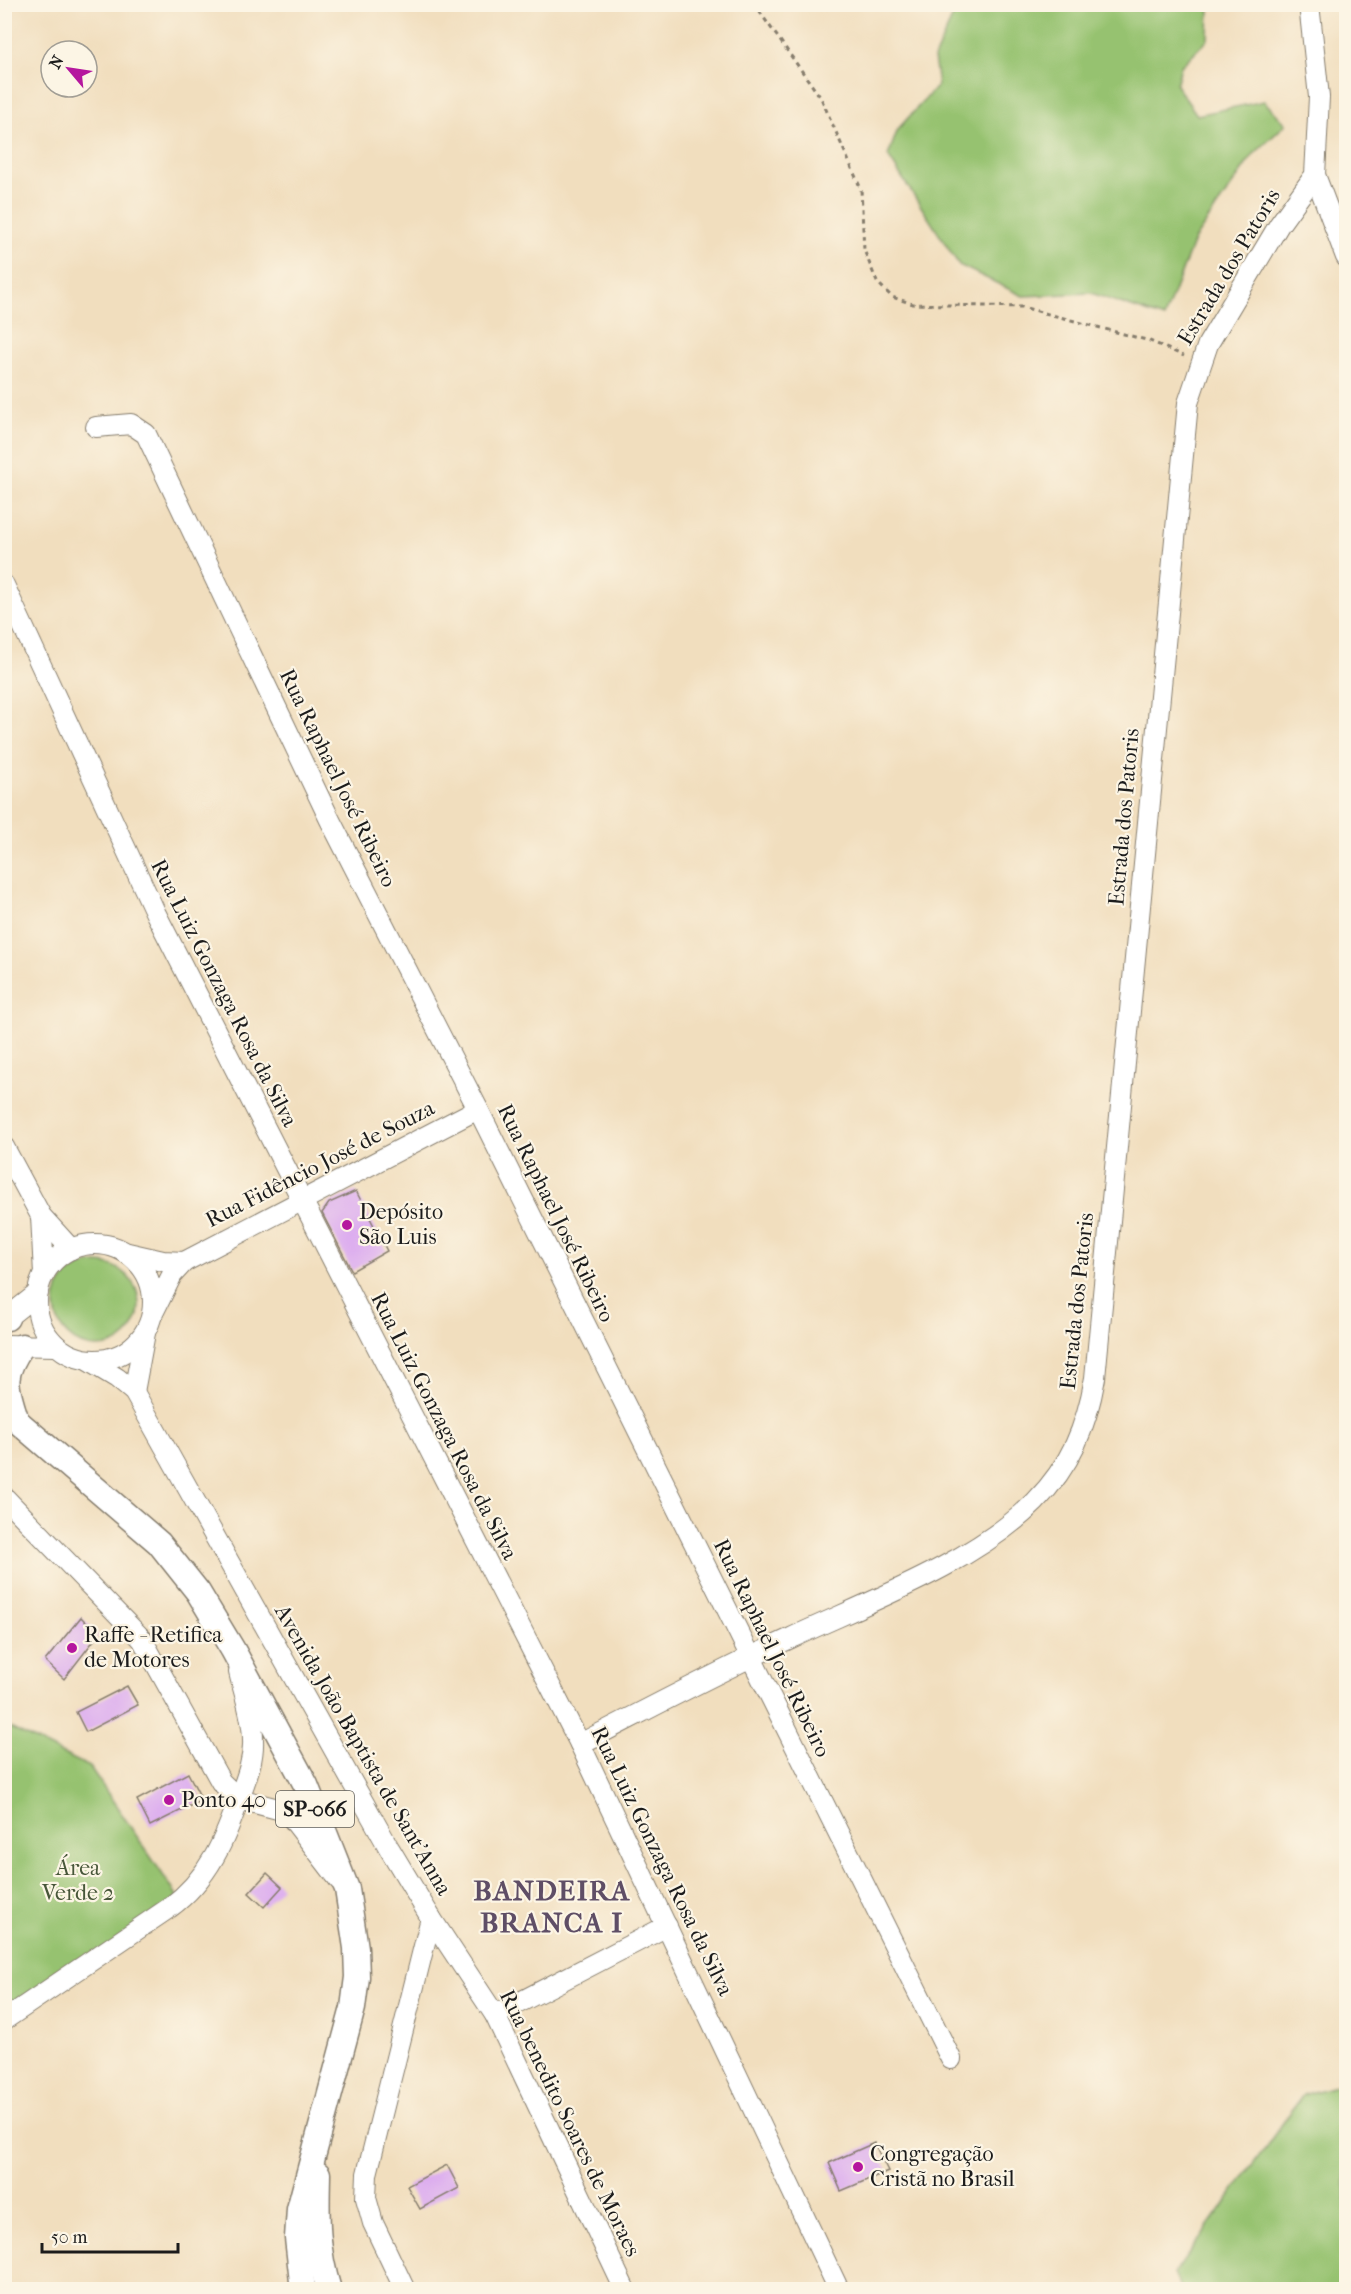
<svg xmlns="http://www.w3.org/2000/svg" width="1351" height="2294" font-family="'IM FELL French Canon',serif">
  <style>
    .green { fill: #96c270; stroke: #596f46; stroke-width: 1.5 }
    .building { fill: #dcacef }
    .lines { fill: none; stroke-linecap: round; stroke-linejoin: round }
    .minor-casing { stroke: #867d6d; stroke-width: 22 }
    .major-casing { stroke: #867d6d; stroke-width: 27 }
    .path { stroke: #867d6d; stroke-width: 3; stroke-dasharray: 4.5 4.5; stroke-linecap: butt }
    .minor { stroke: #fff; stroke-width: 20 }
    .major { stroke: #fff; stroke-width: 24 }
    .poi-dot { fill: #b5179e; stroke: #fcf5e5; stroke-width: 2 }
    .labels { text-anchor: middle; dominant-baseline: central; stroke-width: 4.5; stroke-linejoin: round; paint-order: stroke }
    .shield { fill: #fcf5e5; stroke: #5f5d58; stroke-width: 1.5 }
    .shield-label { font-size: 21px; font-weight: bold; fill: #1c1c1c }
    .street-label { font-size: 22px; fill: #1c1c1c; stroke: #fcf5e5 }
    .poi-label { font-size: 22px; fill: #1c1c1c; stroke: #fcf5e5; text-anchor: start }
    .park-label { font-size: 22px; fill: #475639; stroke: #fcf5e5 }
    .district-label { font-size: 28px; font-weight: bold; letter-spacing: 1.5px; fill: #5f4e66; stroke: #fcf5e5 }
  </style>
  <rect width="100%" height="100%" fill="#fcf5e5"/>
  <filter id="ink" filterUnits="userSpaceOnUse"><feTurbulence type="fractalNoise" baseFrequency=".0167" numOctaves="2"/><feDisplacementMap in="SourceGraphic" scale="12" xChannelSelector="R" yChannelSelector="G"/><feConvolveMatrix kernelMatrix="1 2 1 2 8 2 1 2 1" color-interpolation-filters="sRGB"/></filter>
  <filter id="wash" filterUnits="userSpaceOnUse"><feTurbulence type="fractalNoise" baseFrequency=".008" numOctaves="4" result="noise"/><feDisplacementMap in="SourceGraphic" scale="24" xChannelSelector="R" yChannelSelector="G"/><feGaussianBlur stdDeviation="1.35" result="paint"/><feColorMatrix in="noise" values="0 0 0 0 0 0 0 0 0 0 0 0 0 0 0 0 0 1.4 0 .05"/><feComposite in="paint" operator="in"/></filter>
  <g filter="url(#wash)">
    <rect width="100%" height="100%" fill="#f1debe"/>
    <!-- green -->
    <g class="green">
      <path d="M958 5H1209L1208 39 1181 66 1176 85 1197 115 1264 101 1286 124 1252 156 1194 240 1164 318 1091 293 1023 296 959 265 888 156 898 129 938 85 934 58Z"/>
      <circle cx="97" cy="1305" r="42"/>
      <path d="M4 1725 90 1767 180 1900 4 2020Z"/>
      <path d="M1346 2083V2289H1181L1174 2274 1303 2095Z"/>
    </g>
    <g id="blocks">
      <!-- building -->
      <g class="building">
        <path d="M356 1191 387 1251 352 1271 322 1213 329 1203Z"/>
        <path d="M81 1617 98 1635 64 1679 45 1661Z"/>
        <path d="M127 1686 138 1705 86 1732 76 1712Z"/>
        <path d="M188 1773 202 1800 150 1826 137 1800Z"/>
        <path d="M267 1873 282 1887 264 1907 249 1893Z"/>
        <path d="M874 2143 888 2171 841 2191 829 2163Z"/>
        <path d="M447 2165 459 2188 420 2209 407 2186Z"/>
      </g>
    </g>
  </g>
  <g filter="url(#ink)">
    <use href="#blocks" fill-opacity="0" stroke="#867d6d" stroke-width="1.5"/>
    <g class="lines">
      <!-- minor casing -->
      <g class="minor-casing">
        <g id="minor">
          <path d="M1315 175 1346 257"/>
          <path d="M96 427 131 424 146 434 330 820 478 1109 951 2059"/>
          <path d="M4 585 156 914 580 1744 839 2290"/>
          <path d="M4 1147 41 1216 71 1249"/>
          <path d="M41 1216 44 1274"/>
          <circle cx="95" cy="1302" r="58"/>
          <path d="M128 1253 163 1261 184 1262"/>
          <path d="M152 1315 172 1275 184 1262 478 1109"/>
          <path d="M4 1320 38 1293"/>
          <path d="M4 1345 56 1346"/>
          <path d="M87 1360 117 1378 134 1392 389 1848 431 1918 495 2015 625 2290"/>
          <path d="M134 1392 145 1333"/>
          <path d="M4 1497 142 1639 221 1782 239 1799 278 1809 291 1817 340 1881"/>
          <path d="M580 1744C650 1708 719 1671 791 1638 868 1602 974 1563 1035 1502 1071 1465 1086 1428 1095 1378L1188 403 1208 344 1279 225 1315 175 1319 97 1309 4"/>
          <path d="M495 2015 667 1926"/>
          <path d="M4 2020 169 1908C209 1879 226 1838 241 1793 247 1776 254 1758 253 1740 253 1717 244 1694 239 1672"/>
          <path d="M405 2290 373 2223 366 2198 367 2174 431 1918"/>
        </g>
      </g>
      <!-- major casing -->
      <g class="major-casing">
        <g id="major">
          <path d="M4 1316 7 1318"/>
          <path d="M4 1404 17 1421 159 1543 198 1592 233 1650 306 1785 347 1889 356 1948 357 1977 353 2008 299 2209 297 2238 303 2290"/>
          <path d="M16 1418C6 1386 1 1376 22 1346"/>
          <path d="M318 2174C317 2216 316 2248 329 2290"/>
        </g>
      </g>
      <!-- path -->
      <path class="path" d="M754 4 821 98 861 189 864 250 877 282 892 297 913 304 1022 307 1150 341 1184 356"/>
      <!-- minor -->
      <use href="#minor" class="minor"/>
      <!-- major -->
      <use href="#major" class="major"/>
    </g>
  </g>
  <!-- markers -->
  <g class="poi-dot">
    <circle cx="347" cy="1225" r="6"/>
    <circle cx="72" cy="1648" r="6"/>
    <circle cx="169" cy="1800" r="6"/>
    <circle cx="858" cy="2167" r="6"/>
  </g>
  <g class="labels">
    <!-- shield labels -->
    <rect class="shield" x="276" y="1791" width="78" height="36" rx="4.5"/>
    <g class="shield-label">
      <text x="315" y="1809">SP-066</text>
    </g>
    <!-- street labels -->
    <g class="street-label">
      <text transform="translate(1229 267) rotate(-59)">Estrada dos Patoris</text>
      <text transform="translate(338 778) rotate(64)">Rua Raphael José Ribeiro</text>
      <text transform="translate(1124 817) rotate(-85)">Estrada dos Patoris</text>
      <text transform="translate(224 993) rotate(63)">Rua Luiz Gonzaga Rosa da Silva</text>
      <text transform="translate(320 1164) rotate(-27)">Rua Fidêncio José de Souza</text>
      <text transform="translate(556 1213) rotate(64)">Rua Raphael José Ribeiro</text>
      <text transform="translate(1077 1301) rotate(-84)">Estrada dos Patoris</text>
      <text transform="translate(444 1426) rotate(63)">Rua Luiz Gonzaga Rosa da Silva</text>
      <text transform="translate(772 1648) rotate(64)">Rua Raphael José Ribeiro</text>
      <text transform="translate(363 1750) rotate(60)">Avenida João Baptista de Sant'Anna</text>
      <text transform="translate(662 1861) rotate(64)">Rua Luiz Gonzaga Rosa da Silva</text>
      <text transform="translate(570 2123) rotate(64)">Rua benedito Soares de Moraes</text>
    </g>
    <!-- poi labels -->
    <g class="poi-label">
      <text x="359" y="1212">Depósito<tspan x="359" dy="25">São Luis</tspan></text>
      <text x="84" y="1635">Raffe - Retifica<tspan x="84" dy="25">de Motores</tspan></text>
      <text x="181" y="1800">Ponto 40</text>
      <text x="870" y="2154">Congregação<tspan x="870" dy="25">Cristã no Brasil</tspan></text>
    </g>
    <!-- park labels -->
    <g class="park-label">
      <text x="78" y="1868">Área<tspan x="78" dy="25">Verde 2</tspan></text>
    </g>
    <!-- district labels -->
    <g class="district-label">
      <text x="552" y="1890">BANDEIRA<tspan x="552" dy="32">BRANCA I</tspan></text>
    </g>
  </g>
  <!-- margin -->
  <rect width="1351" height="2294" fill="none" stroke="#fcf5e5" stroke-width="24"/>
  <!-- north arrow -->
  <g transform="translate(69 69) rotate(299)"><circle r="28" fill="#fcf5e5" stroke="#a29e95" stroke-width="1.5"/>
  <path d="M0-4.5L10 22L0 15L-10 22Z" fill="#b5179e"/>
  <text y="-9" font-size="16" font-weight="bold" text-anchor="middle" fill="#1c1c1c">N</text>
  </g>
  <!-- scale -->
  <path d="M42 2243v9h136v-9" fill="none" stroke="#1c1c1c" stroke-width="3"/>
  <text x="51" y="2243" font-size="18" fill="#1c1c1c" stroke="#fcf5e5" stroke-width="4.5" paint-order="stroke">50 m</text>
</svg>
